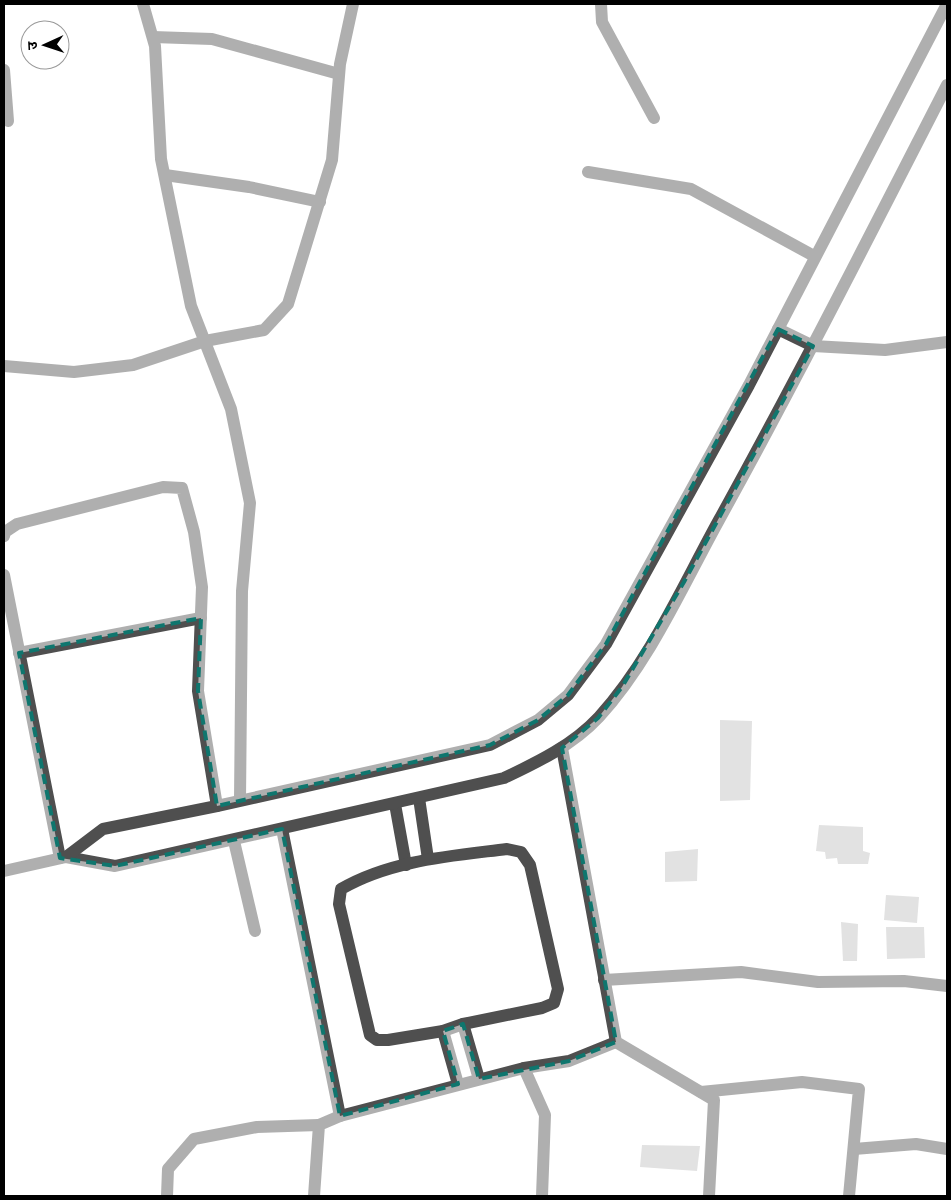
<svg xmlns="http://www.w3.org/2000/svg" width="951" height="1200" font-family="'Titillium Web','Noto Sans Devanagari',sans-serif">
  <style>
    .building { fill: #bfbfbf }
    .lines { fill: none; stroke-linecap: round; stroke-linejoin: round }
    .minor { stroke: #4f4f4f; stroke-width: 12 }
    .marked { fill: none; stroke: #0f766e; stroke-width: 4; stroke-dasharray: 10 6; stroke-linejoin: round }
  </style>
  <rect width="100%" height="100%" fill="#fff"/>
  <!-- building -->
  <g class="building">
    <path d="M720 720 752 721 750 800 720 801Z"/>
    <path d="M819 825 863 827V851L870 853 868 864H838L837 858 826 859 825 852 816 851Z"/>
    <path d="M698 849 697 881 665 882V852Z"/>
    <path d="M886 895 919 897 917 923 884 920Z"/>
    <path d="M841 922 858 924 857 961H843Z"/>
    <path d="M886 927H924L925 958 887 959Z"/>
    <path d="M642 1145 700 1146 697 1171 640 1167Z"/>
  </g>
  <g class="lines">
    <!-- minor -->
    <g class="minor">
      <path d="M143 4 155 46 161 159 191 306 231 409 250 503 242 591 240 800"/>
      <path d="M601 4 602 22 654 118"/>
      <path d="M153 37 212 39 339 74"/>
      <path d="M4 70 8 121"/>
      <path d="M588 172 691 189 814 256"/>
      <path d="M165 175 249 187 320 202"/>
      <path d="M778 329 813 346 885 350 947 342"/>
      <path d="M4 366 74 372 133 365 205 341 264 330 288 304 332 160 340 64 353 4"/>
      <path d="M4 536 5 532 17 524 163 487 182 488 194 532 202 587 198 691 217 806"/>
      <path d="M4 575 60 858"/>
      <path d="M19 653 201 618"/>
      <path d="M562 748 616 1042 714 1100 709 1196"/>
      <path d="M419 798 428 859"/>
      <path d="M395 804 406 865"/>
      <path d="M282 829 340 1116 319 1125 314 1196"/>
      <path d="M234 841 255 931"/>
      <path d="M507 849 521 852 530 865 558 989 554 1003 542 1008 463 1024 443 1031 388 1040H377L370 1035 339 904 341 889C391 860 451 856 507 849Z"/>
      <path d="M66 857 115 866 504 778C538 762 573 745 599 717 650 661 682 587 719 520 798 377 872 231 947 85"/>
      <path d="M4 871 66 857 103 829 217 806 490 745 538 720 568 695 606 644 749 385 947 4"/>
      <path d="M604 980 741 972 818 982 904 981 947 986"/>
      <path d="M463 1024 479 1079"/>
      <path d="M443 1031 458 1084"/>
      <path d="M524 1068 545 1115 542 1196"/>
      <path d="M701 1092 802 1082 859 1089 849 1196"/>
      <path d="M340 1116 524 1068 569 1061 616 1042"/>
      <path d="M854 1149 916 1144 947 1149"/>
      <path d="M167 1196 168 1169 194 1139 257 1127 319 1125"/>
    </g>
  </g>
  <!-- marked area -->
  <path d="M0 0H951V1200H0ZM778 329 813 346 684 582 622 687 598 718 562 748 616 1042 569 1061 479 1079 463 1024 443 1031 458 1084 340 1116 282 829 115 866 60 858 19 653 201 618 198 691 217 806 490 745 538 720 568 695 606 644Z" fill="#fff" fill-opacity=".55" fill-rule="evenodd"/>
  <path class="marked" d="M778 329 813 346 684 582 622 687 598 718 562 748 616 1042 569 1061 479 1079 463 1024 443 1031 458 1084 340 1116 282 829 115 866 60 858 19 653 201 618 198 691 217 806 490 745 538 720 568 695 606 644Z"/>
  <!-- border -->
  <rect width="951" height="1200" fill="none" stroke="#000000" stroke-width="10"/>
  <!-- north arrow -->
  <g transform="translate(45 45) rotate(267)"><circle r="24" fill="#ffffff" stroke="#999999"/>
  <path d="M0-4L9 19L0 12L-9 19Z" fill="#000000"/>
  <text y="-8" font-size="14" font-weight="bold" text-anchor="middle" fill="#000000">उ</text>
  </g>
</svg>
